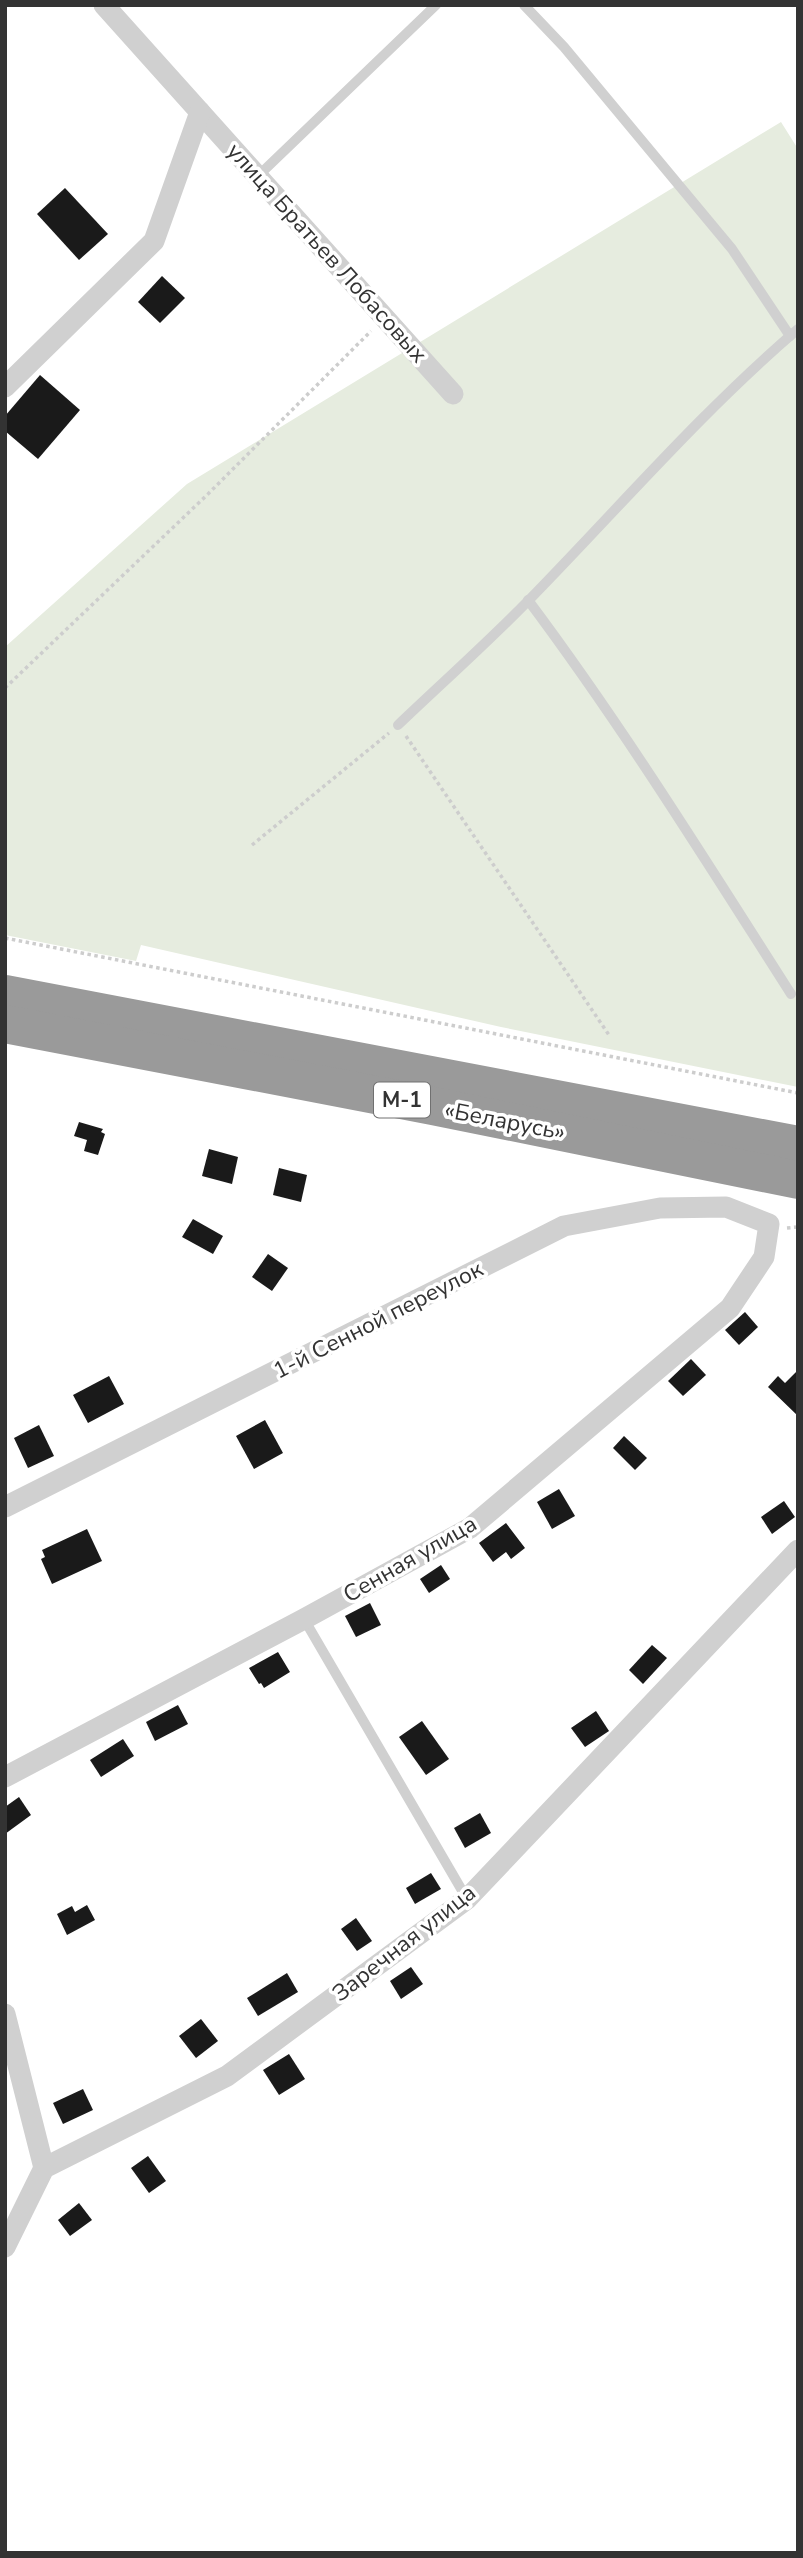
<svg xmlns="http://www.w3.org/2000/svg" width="803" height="2558" font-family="'Nunito Sans',sans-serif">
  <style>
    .green { fill: #e6ecdf }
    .building { fill: #1a1a1a }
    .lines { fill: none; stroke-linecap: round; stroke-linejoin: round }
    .path { stroke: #cdcdcd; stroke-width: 3.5; stroke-dasharray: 3.5 3.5; stroke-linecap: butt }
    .lane { stroke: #d0d0d0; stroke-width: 10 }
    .street { stroke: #d0d0d0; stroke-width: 21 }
    .highway { stroke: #9a9a9a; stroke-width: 38 }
    .labels { text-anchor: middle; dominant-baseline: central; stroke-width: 7; stroke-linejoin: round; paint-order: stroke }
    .shield { fill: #fff; stroke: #707070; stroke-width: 2 }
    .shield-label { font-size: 21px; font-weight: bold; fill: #333 }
    .street-label { font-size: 23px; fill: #333; stroke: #fff }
  </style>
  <rect width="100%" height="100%" fill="#fff"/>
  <!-- green -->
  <path class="green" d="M781 122 798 149V1087L501 1027 141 945 136 961 5 935V647L187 484Z"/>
  <!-- building -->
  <g class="building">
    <path d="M65 188 108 234 79 260 37 214Z"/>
    <path d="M162 276 185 298 160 323 138 302Z"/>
    <path d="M40 375 80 410 38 459 5 431V416Z"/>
    <path d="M79 1122 103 1129 101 1132 105 1134 98 1155 84 1151 87 1140 74 1136Z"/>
    <path d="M209 1149 238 1157 232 1184 202 1176Z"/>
    <path d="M279 1168 307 1175 301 1202 273 1195Z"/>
    <path d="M193 1219 223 1236 213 1254 182 1237Z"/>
    <path d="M268 1254 288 1268 272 1291 252 1277Z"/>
    <path d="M745 1312 758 1327 739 1345 725 1330Z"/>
    <path d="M691 1359 706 1375 683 1396 668 1381Z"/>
    <path d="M798 1370V1416L768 1387 778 1376 785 1383Z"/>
    <path d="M109 1376 124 1404 88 1423 73 1395Z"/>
    <path d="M265 1420 283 1453 254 1469 236 1436Z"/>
    <path d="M39 1425 54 1456 28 1468 14 1438Z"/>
    <path d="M624 1436 647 1458 635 1470 613 1448Z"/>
    <path d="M559 1489 575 1516 552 1529 537 1502Z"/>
    <path d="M784 1501 795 1517 772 1534 761 1517Z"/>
    <path d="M506 1523 525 1548 511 1559 506 1552 493 1562 479 1543Z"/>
    <path d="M87 1529 102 1561 52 1584 41 1559 45 1557 42 1550Z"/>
    <path d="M441 1565 450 1579 429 1593 420 1579Z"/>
    <path d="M370 1603 381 1625 356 1637 345 1616Z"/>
    <path d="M652 1645 667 1658 643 1684 629 1670Z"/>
    <path d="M278 1652 290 1672 264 1688 261 1683 259 1684 249 1668Z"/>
    <path d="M178 1705 188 1724 155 1741 146 1722Z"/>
    <path d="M596 1711 609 1731 585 1747 571 1728Z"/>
    <path d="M422 1721 449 1759 426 1775 399 1737Z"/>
    <path d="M123 1739 134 1756 101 1777 90 1760Z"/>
    <path d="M19 1797 31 1815 5 1834V1807Z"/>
    <path d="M480 1813 491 1833 465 1848 454 1828Z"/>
    <path d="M431 1873 441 1889 415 1904 406 1888Z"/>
    <path d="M87 1905 95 1920 67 1935 57 1914 72 1906 75 1912Z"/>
    <path d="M356 1918 372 1941 357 1951 341 1929Z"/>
    <path d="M411 1967 423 1984 401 1999 390 1981Z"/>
    <path d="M287 1973 298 1992 258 2016 247 1998Z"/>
    <path d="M201 2019 218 2041 196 2058 179 2036Z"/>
    <path d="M289 2054 305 2079 279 2095 263 2070Z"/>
    <path d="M83 2089 93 2110 63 2124 53 2103Z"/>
    <path d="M148 2156 166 2181 149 2193 131 2168Z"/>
    <path d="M79 2203 92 2220 70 2236 58 2220Z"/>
  </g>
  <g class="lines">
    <!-- path -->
    <g class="path">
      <path d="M5 688 208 494 371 331"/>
      <path d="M406 736 609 1035"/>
      <path d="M252 845 389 733"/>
      <path d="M5 938 798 1093"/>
      <path d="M787 1228 798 1227"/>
    </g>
    <!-- lane -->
    <g class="lane">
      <path d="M524 5 564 47 732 249 790 336"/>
      <path d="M258 176 436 5"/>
      <path d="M528 600C623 727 706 861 791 994"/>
      <path d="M398 725C442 683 487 643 529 600 618 509 700 413 798 329"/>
      <path d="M304 1619 467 1899"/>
    </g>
    <!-- street -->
    <g class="street">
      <path d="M104 5 453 394"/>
      <path d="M5 387 154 241 200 112"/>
      <path d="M5 1507 564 1226 660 1208 726 1207 769 1224 764 1257 730 1308 470 1528 304 1619 5 1777"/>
      <path d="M5 2014 44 2168"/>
      <path d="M5 2247 44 2168 227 2076 467 1899 798 1550"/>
    </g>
    <!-- highway -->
    <g class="highway">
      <path d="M5 994 798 1145"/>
      <path d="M5 1024 433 1106 798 1180"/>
    </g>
  </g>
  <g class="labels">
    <!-- shield labels -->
    <rect class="shield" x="374" y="1082.5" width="56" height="35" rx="5"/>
    <g class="shield-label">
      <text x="402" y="1100">М-1</text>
    </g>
    <!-- street labels -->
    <g class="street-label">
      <text transform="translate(327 253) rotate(48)">улица Братьев Лобасовых</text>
      <text transform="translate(505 1121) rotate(11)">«Беларусь»</text>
      <text transform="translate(378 1320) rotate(-27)">1-й Сенной переулок</text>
      <text transform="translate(410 1559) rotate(-30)">Сенная улица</text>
      <text transform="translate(404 1943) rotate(-38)">Заречная улица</text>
    </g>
  </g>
  <!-- border -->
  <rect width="803" height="2558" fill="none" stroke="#333333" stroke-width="14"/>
</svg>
